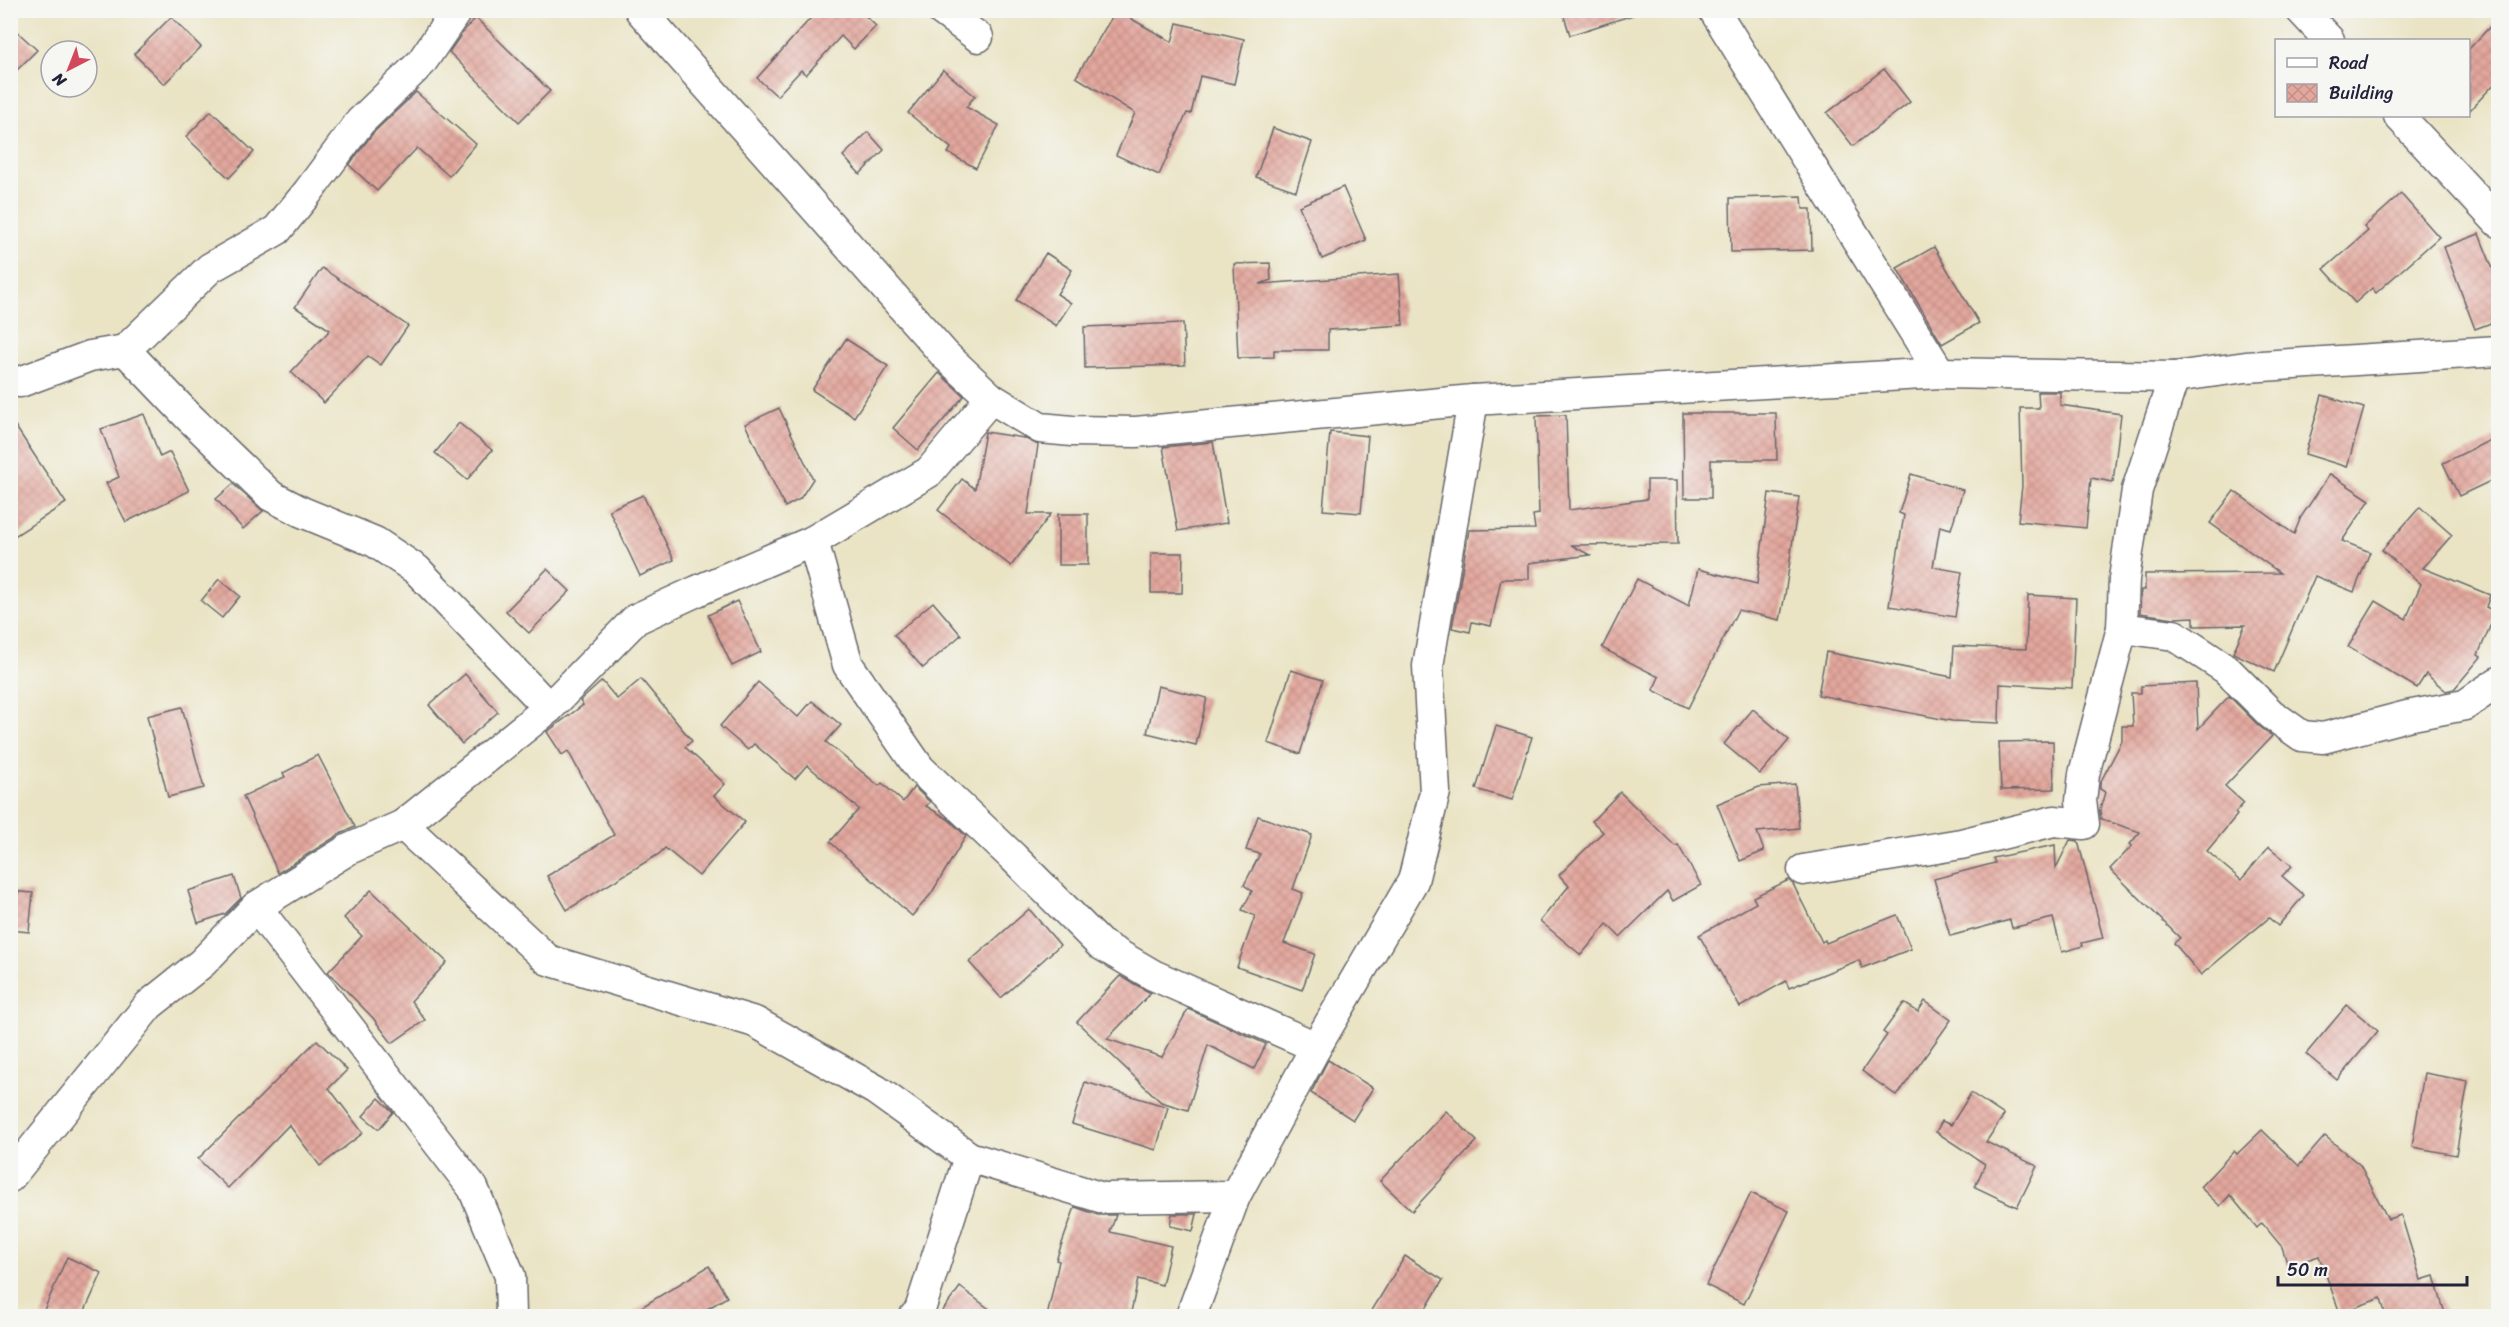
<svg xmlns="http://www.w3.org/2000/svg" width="2509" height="1327" font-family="Sriracha,sans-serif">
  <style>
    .building { fill: url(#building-cross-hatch) }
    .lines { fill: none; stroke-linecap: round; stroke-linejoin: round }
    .street-casing { stroke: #68666b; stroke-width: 33 }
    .street { stroke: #fff; stroke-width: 30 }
  </style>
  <defs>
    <pattern id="building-cross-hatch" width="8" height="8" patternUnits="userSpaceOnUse" patternTransform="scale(1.5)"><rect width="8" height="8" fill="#e2a79d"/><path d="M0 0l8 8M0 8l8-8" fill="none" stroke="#c28f88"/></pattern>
  </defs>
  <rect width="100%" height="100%" fill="#f6f6f2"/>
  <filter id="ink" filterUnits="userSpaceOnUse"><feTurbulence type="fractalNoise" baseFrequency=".0167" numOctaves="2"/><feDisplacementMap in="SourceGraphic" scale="12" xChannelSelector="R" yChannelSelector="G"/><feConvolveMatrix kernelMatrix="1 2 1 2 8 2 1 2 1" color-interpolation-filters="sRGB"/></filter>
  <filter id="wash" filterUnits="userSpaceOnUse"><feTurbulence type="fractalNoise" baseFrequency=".008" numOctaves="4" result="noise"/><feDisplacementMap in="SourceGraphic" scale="24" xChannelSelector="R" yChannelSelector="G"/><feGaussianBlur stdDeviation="1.35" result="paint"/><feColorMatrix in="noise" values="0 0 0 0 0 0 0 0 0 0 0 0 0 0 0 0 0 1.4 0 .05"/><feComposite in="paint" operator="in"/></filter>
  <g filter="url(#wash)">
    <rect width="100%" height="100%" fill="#eae4c5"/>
    <g id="blocks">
      <!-- building -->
      <g class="building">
        <path d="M818 10H859L876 26 854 49 841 36 806 75 801 70 777 96 757 78Z"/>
        <path d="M1116 10 1172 42 1177 23 1244 39 1234 84 1200 76 1191 114 1187 113 1159 175 1116 155 1135 113 1076 77Z"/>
        <path d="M1562 10H1632L1633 15 1570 35Z"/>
        <path d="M171 17 201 47 164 84 134 54Z"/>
        <path d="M2499 17V79L2469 111V49Z"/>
        <path d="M476 18 550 91 519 122 449 52 466 28Z"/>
        <path d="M10 25 37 50 10 77Z"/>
        <path d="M1884 69 1910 102 1853 146 1827 113Z"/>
        <path d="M943 70 975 96 966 107 999 125 976 168 948 153 951 148 908 113Z"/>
        <path d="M416 92 476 144 449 176 417 148 377 191 349 165 373 133Z"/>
        <path d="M211 111 254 152 229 178 186 137Z"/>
        <path d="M1273 128 1312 142 1296 191 1256 177Z"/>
        <path d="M868 132 884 150 860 174 843 156Z"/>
        <path d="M1343 187 1366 240 1322 259 1299 206Z"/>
        <path d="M2401 194 2439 237 2376 293 2372 288 2355 303 2324 269 2368 231 2364 227Z"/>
        <path d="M1802 196 1803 209H1811L1812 250 1731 252 1730 198Z"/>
        <path d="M2479 234 2499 284V320L2475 329 2444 247Z"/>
        <path d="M1934 247 1979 323 1942 344 1897 268Z"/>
        <path d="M1046 253 1072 270 1057 294 1071 303 1056 326 1016 300Z"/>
        <path d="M1270 263 1271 280 1260 284 1399 274 1403 325 1328 330V350H1274V357L1238 358 1234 264Z"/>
        <path d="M322 268 408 326 381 365 368 356 324 403 291 372 330 330 295 307Z"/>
        <path d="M1183 323 1185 365 1085 368 1084 327Z"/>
        <path d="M846 339 888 366 854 417 812 390Z"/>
        <path d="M939 373 964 396 918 450 893 428Z"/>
        <path d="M2038 392H2060V405L2121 414 2113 482 2091 478 2086 528 2018 521 2022 486 2020 408H2039Z"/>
        <path d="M2322 395 2364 408 2347 467 2305 454Z"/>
        <path d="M779 408 813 479 800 499 785 507 745 424Z"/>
        <path d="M1683 413H1776L1777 460H1711V498H1684Z"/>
        <path d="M144 414 160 457 170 452 189 491 126 522 106 483 119 477 101 429Z"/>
        <path d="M1566 415 1569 510 1647 499V480H1677L1678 544 1571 545 1590 555 1529 563V579H1501L1491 626 1472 622 1470 632 1452 628 1469 530 1535 529 1533 515 1539 514 1536 416Z"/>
        <path d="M10 418 66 503 10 539Z"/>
        <path d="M459 423 492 450 467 480 435 453Z"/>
        <path d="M985 432 1024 438 1038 445 1028 514H1051L1011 566 938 510 962 479 975 489Z"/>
        <path d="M1330 432 1368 436 1361 513 1323 510Z"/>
        <path d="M2499 436V477L2459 496 2443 463Z"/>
        <path d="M1213 442 1227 523 1178 531 1163 447Z"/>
        <path d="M1911 474 1963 490 1951 529 1940 526 1933 567 1962 572 1955 617 1889 606 1904 515 1899 513Z"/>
        <path d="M2330 474 2370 500 2342 541 2370 552 2354 592 2315 576 2274 672 2233 653 2245 625 2194 626V617L2174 618 2140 613 2141 590H2145V574L2280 573 2210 523 2234 491 2294 534 2301 517Z"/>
        <path d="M233 484 263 511 243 529 216 499Z"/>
        <path d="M1769 493 1799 497 1785 595 1780 620 1738 610 1688 708 1653 690 1659 677 1602 648 1637 579 1689 606 1698 569 1757 584Z"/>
        <path d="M643 495 674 560 640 576 609 510Z"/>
        <path d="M2420 507 2452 535 2423 568 2490 595 2486 607 2496 612 2478 655 2481 657 2454 689 2446 691 2426 674 2417 688 2348 647 2376 601 2406 619 2421 584 2382 550Z"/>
        <rect x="1058" y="514" width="30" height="51"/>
        <path d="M1151 553H1183L1182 593H1151Z"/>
        <path d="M547 569 570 591 529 633 506 611Z"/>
        <path d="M219 579 240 596 222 618 201 601Z"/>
        <path d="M2028 595 2076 598 2072 688 2000 684 1999 723 1952 721 1818 695 1826 652 1952 677 1954 646 2026 649Z"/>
        <path d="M737 601 761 652 732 666 708 615Z"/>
        <path d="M933 602 961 635 923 668 894 635Z"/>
        <path d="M1291 670 1323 680 1300 754 1268 743Z"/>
        <path d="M465 674 498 712 462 744 429 705Z"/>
        <path d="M641 679 692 741 685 747 725 784 714 796 745 822 699 876 665 848 659 854 567 910 547 876 614 835 568 751 562 755 547 732 583 705 580 701 602 681 617 699Z"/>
        <path d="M758 682 798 717 812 701 841 725 826 742 879 786 882 783 903 802 914 787 930 802 926 806 948 819 966 836 931 894 912 916 830 842 859 809 807 765 795 779 754 744 748 750 720 726Z"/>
        <path d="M2196 683 2198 729 2229 696 2259 726 2272 736 2225 786 2244 803 2235 813 2237 815 2207 851 2241 880 2269 847 2292 866 2282 876 2304 895 2278 926 2269 918 2201 975 2174 943 2180 938 2110 869 2132 846 2130 844 2140 832 2101 819 2100 810 2105 792 2100 789V783L2122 741V726H2133L2131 693H2141V686Z"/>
        <path d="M1158 686 1207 698 1196 745 1147 733Z"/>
        <path d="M182 707 204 788 168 797 147 716Z"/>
        <path d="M1753 709 1789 740 1760 774 1724 744Z"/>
        <path d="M1496 726 1532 737 1512 800 1476 789Z"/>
        <path d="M2053 741 2054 789 2001 790 1999 742Z"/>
        <path d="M318 755 355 827 340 834 278 873 243 796 285 777 283 773Z"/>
        <path d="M1795 784 1799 828 1757 832 1764 851 1740 861 1717 804 1759 787Z"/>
        <path d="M1620 792 1675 846 1678 845 1701 885 1673 901 1667 891 1620 937 1607 924 1581 955 1540 921 1569 886 1559 875 1603 832 1592 821Z"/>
        <path d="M1258 816 1312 835 1293 889 1303 893 1284 943 1315 954 1302 990 1237 967 1255 916 1242 910 1252 891 1244 885 1260 854 1246 850Z"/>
        <path d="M2070 840 2078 841 2103 938 2082 943 2083 946 2062 952 2053 918 2012 928 2010 920 1950 936 1934 879 1995 863 1993 858 2055 845 2056 868Z"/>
        <path d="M234 876 241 898 225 914 198 923 188 891Z"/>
        <path d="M1789 880 1793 884 1822 942 1825 940 1826 943 1897 915 1911 949 1862 968 1859 960 1789 988 1786 981 1740 1007 1699 935 1756 903 1753 897Z"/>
        <path d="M371 890 447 962 411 1001 425 1020 392 1043 373 1018 328 972 362 936 344 918Z"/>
        <path d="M10 891 33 893 29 932 10 930Z"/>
        <path d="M1029 909 1060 945 1001 998 969 962Z"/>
        <path d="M1120 976 1151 993 1107 1039 1162 1057 1188 1009 1266 1044 1254 1069 1208 1045 1188 1110 1161 1102 1077 1022Z"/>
        <path d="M1925 1001 1951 1020 1897 1096 1862 1071 1887 1035 1883 1032 1904 1003 1918 1012Z"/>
        <path d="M2347 1005 2378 1031 2337 1080 2306 1054Z"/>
        <path d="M317 1040 347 1070 329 1088 363 1133 320 1166 289 1125 228 1188 198 1159Z"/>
        <path d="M1328 1060 1373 1088 1353 1120 1311 1093Z"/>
        <path d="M2424 1073 2468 1081 2456 1155 2412 1147Z"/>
        <path d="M1085 1082 1168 1107 1156 1150 1072 1124Z"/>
        <path d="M1971 1093 2004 1115 1986 1142 2037 1166 2017 1207 1975 1187 1985 1164 1936 1132 1942 1121 1951 1125Z"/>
        <path d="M379 1098 393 1112 379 1129 363 1116Z"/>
        <path d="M1446 1111 1477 1141 1412 1211 1380 1181Z"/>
        <path d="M2262 1130 2299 1166 2325 1136 2360 1165 2388 1219 2401 1215 2421 1280 2434 1276 2446 1317H2386L2381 1298 2340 1313 2319 1256 2288 1266 2282 1247 2262 1223 2257 1228 2230 1195 2220 1206 2200 1187 2234 1151 2237 1154Z"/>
        <path d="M1751 1193 1789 1211 1744 1304 1706 1285Z"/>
        <path d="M1075 1207 1098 1215H1116L1110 1232 1171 1246 1162 1285 1138 1279 1130 1317H1047L1059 1261 1056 1260Z"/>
        <path d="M1172 1214H1197L1193 1231 1170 1226Z"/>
        <path d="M1405 1256 1443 1280 1421 1317H1368Z"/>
        <path d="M67 1257 102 1273 82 1317H41Z"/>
        <path d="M709 1266 727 1297 694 1317H625Z"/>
        <path d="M960 1287 1000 1317H938Z"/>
      </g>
    </g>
  </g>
  <g filter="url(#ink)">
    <use href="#blocks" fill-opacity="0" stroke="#68666b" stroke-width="1.5"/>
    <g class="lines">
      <!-- street casing -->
      <g class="street-casing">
        <g id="street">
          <path d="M640 10 945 355 991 398 1040 428 1072 431 1136 432 1473 400 1940 373 2174 377 2246 367 2498 351"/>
          <path d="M941 10 978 37"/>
          <path d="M1714 10 1940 373"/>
          <path d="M2301 10 2329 40"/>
          <path d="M2399 116 2498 222"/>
          <path d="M125 350 210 268 277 230 308 192 360 122 421 63 457 10"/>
          <path d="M10 380 20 382 90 356 125 350 188 416 271 496 302 512 375 542 417 570 549 708"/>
          <path d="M813 541 848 665 920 769 1014 858 1100 944 1153 975 1316 1047"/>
          <path d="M2122 628 2174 635 2226 669 2271 714 2302 736 2323 738 2407 716 2465 705 2498 682"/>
          <path d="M403 825 548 960 755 1022 876 1090 969 1157 1103 1198 1235 1196"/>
          <path d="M1803 870 1961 844 2054 821 2084 824 2081 801 2084 774 2122 628 2124 579 2137 490 2174 377"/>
          <path d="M256 907 473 1188 510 1276 511 1316"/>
          <path d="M10 1177 149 1005 202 963 256 907 349 849 403 825 549 708 636 619 697 591 813 541 929 472 991 398"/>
          <path d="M915 1316 919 1313 969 1157"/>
          <path d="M1191 1316 1235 1196 1316 1047 1413 881 1435 792 1428 666 1473 400"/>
        </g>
      </g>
      <!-- street -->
      <use href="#street" class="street"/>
    </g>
  </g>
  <!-- margin -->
  <rect width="2509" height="1327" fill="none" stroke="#f6f6f2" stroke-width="36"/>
  <!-- legend -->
  <rect x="2275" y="39" width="195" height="78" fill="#f6f6f2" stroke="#a1a1a9" stroke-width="1.5"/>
  <rect x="2287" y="58" width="30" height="9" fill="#ffffff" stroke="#a1a1a9" stroke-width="1.5"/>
  <text x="2329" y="69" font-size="18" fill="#22223b">Road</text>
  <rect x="2287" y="84" width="30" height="18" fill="url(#building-cross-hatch)" stroke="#a1a1a9" stroke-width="1.5"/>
  <text x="2329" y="99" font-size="18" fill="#22223b">Building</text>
  <!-- north arrow -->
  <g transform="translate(69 69) rotate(222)"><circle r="28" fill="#f6f6f2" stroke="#a1a1a9" stroke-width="1.5"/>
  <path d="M0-4.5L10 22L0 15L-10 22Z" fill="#d1495b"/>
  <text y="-9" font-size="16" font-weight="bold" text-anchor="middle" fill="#22223b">N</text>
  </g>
  <!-- scale -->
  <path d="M2278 1276v9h189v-9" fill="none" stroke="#22223b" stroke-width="3"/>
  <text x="2287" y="1276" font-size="18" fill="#22223b" stroke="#f6f6f2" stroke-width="4.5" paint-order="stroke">50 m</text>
</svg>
